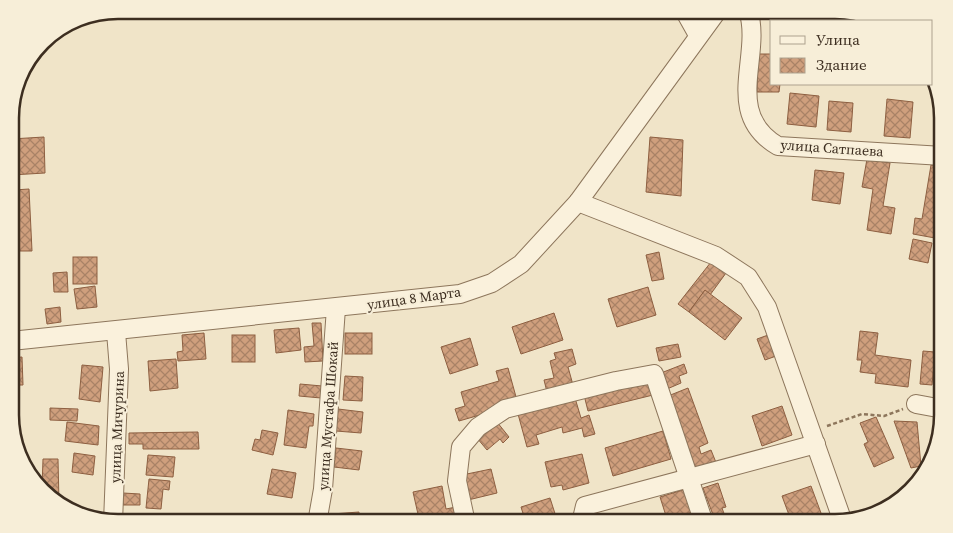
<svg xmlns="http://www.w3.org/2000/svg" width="953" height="533" font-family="'Source Serif 4',serif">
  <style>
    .building { fill: url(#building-cross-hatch); stroke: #8d5f41 }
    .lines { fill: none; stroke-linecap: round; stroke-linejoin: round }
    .minor-casing { stroke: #8d765c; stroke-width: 20 }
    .path { stroke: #8d765c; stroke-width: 2.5; stroke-dasharray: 4 2.5; stroke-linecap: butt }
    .minor { stroke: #faf1dc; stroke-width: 18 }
    .labels { text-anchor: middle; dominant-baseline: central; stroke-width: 4; stroke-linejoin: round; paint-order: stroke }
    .street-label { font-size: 14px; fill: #3d2e20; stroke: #f7eed8 }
    .rim { fill: none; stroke: #3d2e20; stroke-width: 2.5 }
  </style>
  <defs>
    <pattern id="building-cross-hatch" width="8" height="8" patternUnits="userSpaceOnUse" patternTransform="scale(1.25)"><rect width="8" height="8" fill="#cf9f7d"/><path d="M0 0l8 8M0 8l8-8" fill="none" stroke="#a98266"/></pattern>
  </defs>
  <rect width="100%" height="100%" fill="#f0e4c8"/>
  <!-- building -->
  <g class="building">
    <path d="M834 10 863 17V21H831Z"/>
    <path d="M758 54H772V84H780L779 92H757Z"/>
    <path d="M790 93 819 96 816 127 787 124Z"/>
    <path d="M887 99 913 102 910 138 884 136Z"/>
    <path d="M829 101 853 103 851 132 827 130Z"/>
    <path d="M44 137 45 173 11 175V139Z"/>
    <path d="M650 137 683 140 681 196 646 192Z"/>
    <path d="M867 159 890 163 883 206 895 208 891 234 867 230 873 189 862 187Z"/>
    <path d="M931 165 943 167V189L935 238 913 234 915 218 922 219Z"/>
    <path d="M815 170 844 173 840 204 812 200Z"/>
    <path d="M29 189 32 251H17L14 190Z"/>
    <path d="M913 239 932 243 928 263 909 259Z"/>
    <path d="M659 252 664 279 652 281 646 255Z"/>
    <rect x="73" y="257" width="24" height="27"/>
    <path d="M711 262 726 273 710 295 705 290 689 312 678 304Z"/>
    <path d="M67 272 68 292H54L53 273Z"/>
    <path d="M95 286 97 307 77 309 74 289Z"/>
    <path d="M648 287 656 315 617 327 608 299Z"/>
    <path d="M705 290 742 318 725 340 689 312Z"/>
    <path d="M60 307 61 322 47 324 45 309Z"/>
    <path d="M554 313 563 340 521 354 512 327Z"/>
    <path d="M312 323H321L323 361 305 362 304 347 314 346Z"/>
    <path d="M299 328 301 350 276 353 274 330Z"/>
    <path d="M860 331 878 333 875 355 911 360 908 387 875 383 876 374 860 372 862 360H857Z"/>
    <path d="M204 333 206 359 178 361 177 352 183 351 182 335Z"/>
    <rect x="345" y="333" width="27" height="21"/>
    <path d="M771 334 779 355 765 360 757 339Z"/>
    <rect x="232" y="335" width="23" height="27"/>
    <path d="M470 338 478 365 450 374 441 347Z"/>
    <path d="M678 344 681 357 659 361 656 348Z"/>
    <path d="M572 349 576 364 568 367 573 385 547 392 544 380 554 378 550 361 556 359 554 353Z"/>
    <path d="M923 351 935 352 932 385 920 384Z"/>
    <path d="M22 357 23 385H11V358Z"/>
    <path d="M176 359 178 388 150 391 148 361Z"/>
    <path d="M684 364 687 373 679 376 681 383 667 389 661 373Z"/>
    <path d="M82 365 103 367 100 402 79 399Z"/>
    <path d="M508 368 518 404 459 421 455 409 465 406 461 392 499 381 496 371Z"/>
    <path d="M345 376 363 377 362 401 343 400Z"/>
    <path d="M649 379 653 395 588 411 584 395Z"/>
    <path d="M300 384 322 386 321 398 299 396Z"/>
    <path d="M688 388 708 443 699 447 701 454 711 450 717 465 696 472 668 396Z"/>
    <path d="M575 398 581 418 589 415 595 434 584 437 582 428 563 433 562 427 536 435 539 444 527 447 518 414Z"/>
    <path d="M782 406 792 435 762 446 752 416Z"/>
    <path d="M50 408 78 409 77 421 50 420Z"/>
    <path d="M338 409 363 412 361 433 336 431Z"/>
    <path d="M288 410 314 414 313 426H309L306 448 284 445Z"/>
    <path d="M876 417 894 458 874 467 864 444 868 442 860 423Z"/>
    <path d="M894 421 917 422 921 466 911 468Z"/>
    <path d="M67 422 99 426 98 445 65 441Z"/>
    <path d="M497 422 509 437 503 443 500 439 487 450 477 438Z"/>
    <path d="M935 425 942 426 935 449H933Z"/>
    <path d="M262 430 278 433 273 455 252 450 255 439 260 440Z"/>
    <path d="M663 431 671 459 613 476 605 448Z"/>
    <path d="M198 432 199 449H143V444H129V433Z"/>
    <path d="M336 448 362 451 359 470 334 467Z"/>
    <path d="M74 453 95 456 93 475 72 472Z"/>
    <path d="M582 454 589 483 563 490 562 485 551 487 545 462Z"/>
    <path d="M148 455 175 457 173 477 146 475Z"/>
    <path d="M43 459H58L59 503 42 488Z"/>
    <path d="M272 469 296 473 292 498 267 494Z"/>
    <path d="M491 469 497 493 468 500 462 475Z"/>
    <path d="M149 479 170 481 169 490 163 489 161 509 146 508Z"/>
    <path d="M718 483 726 507 722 508 726 519 736 516 738 523H716L703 488Z"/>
    <path d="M442 486 446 509 456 507 459 523H420L413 492Z"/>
    <path d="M811 486 821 513 792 523 782 496Z"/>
    <path d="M686 489 693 512 667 519 660 497Z"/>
    <path d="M123 493 140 494V505H123Z"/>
    <path d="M550 498 558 523H526L521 507Z"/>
    <path d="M359 512V523H333L332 514Z"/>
  </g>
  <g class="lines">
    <!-- minor casing -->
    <g class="minor-casing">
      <g id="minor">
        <path d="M684 10 698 35"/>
        <path d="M748 10C763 55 722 113 778 146L943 156"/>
        <path d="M578 202 716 256 748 277 767 307 843 522"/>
        <path d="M11 341 460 294 492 283 521 264 578 202 718 10"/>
        <path d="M916 404 943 409"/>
        <path d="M113 522 119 369 116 332"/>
        <path d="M317 523 323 489 336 308"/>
        <path d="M466 523 457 481 461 447 478 427 505 409 616 381 654 374 704 523"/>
        <path d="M581 523 585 506 816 444"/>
      </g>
    </g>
    <!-- path -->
    <path class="path" d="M827 426 862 414 884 416 903 409"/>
    <!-- minor -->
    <use href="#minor" class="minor"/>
  </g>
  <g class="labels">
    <!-- street labels -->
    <g class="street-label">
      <text transform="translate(832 148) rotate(4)">улица Сатпаева</text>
      <text transform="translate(414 298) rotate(-8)">улица 8 Марта</text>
      <text transform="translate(328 416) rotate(-86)">улица Мустафа Шокай</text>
      <text transform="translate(117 427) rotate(-88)">улица Мичурина</text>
    </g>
  </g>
  <!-- crop -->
  <path d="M0 0H953V533H0ZM118 19H835A99 99 0 0 1 934 118V415A99 99 0 0 1 835 514H118A99 99 0 0 1 19 415V118A99 99 0 0 1 118 19Z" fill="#f7eed8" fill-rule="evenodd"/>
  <path class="rim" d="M118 19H835A99 99 0 0 1 934 118V415A99 99 0 0 1 835 514H118A99 99 0 0 1 19 415V118A99 99 0 0 1 118 19Z"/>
  <!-- legend -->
  <rect x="770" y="20" width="162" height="65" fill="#f7eed8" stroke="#ada18e"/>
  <rect x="780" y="36" width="25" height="8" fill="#faf1dc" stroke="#ada18e"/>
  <text x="816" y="45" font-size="15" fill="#3d2e20">Улица</text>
  <rect x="780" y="58" width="25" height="15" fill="url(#building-cross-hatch)" stroke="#ada18e"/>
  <text x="816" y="70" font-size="15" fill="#3d2e20">Здание</text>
</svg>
